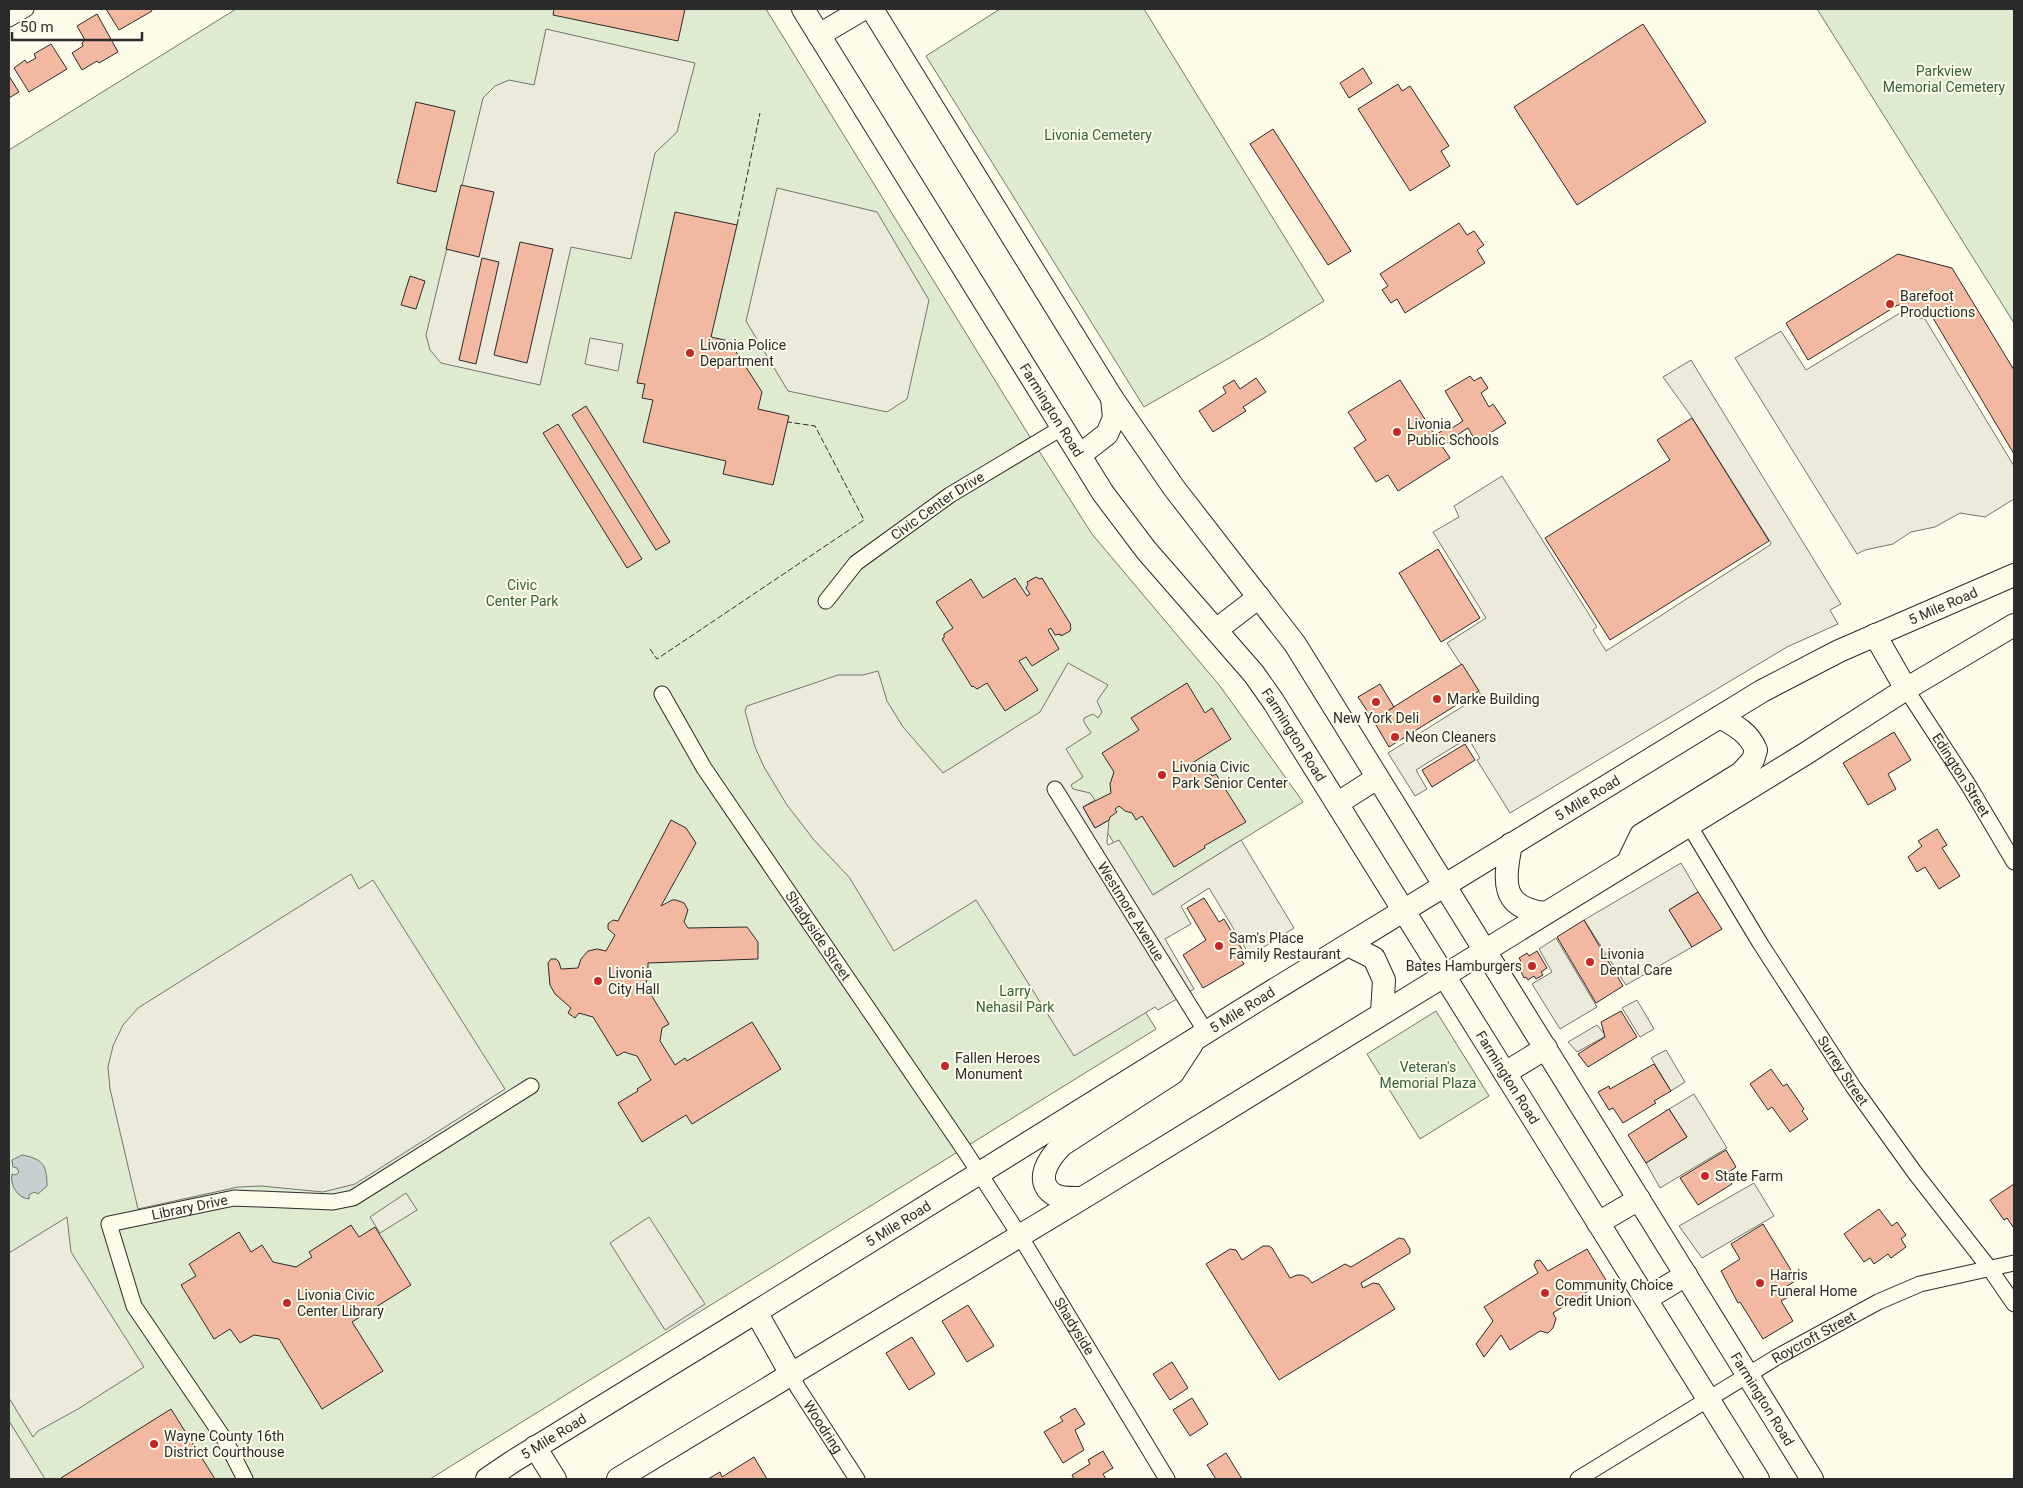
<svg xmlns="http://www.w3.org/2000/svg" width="2023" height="1488" font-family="Roboto,sans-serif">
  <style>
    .green { fill: #deebd1; stroke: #74746e }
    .parking { fill: #eceadb; stroke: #74746e }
    .water { fill: #c7d0d0; stroke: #74746e }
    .building { fill: #f2b8a0; stroke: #2b2b2b }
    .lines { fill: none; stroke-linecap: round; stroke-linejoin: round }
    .street-casing { stroke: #2b2b2b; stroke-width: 17 }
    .secondary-casing { stroke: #2b2b2b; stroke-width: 24 }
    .street { stroke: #fdfbea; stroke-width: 15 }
    .secondary { stroke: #fdfbea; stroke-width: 22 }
    .fence { stroke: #2b2b2b; stroke-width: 1; stroke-dasharray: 6 2.5; stroke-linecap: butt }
    .poi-dot { fill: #c62828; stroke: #fdfbea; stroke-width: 2 }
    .labels { text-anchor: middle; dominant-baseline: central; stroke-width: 4; stroke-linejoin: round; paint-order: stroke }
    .park-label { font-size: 14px; fill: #34623c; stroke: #fdfbea }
    .poi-label { font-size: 14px; fill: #2b2b2b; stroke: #fdfbea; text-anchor: start }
    .street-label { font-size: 14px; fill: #2b2b2b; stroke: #fdfbea }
  </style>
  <rect width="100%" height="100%" fill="#fdfbea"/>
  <!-- green -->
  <g class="green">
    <path d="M236 9H766L1025 429 1092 534 1220 686 1303 802 1148 898 1104 827 1051 860 1156 1029 430 1479H9V150Z"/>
    <path d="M1000 9H1144L1324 301 1264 338 1144 407 926 56Z"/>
    <path d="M1817 9H2014V323Z"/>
    <path d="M1436 1011 1489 1096 1420 1139 1367 1054Z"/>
  </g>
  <!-- parking -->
  <g class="parking">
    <path d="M546 29 695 63 677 132 655 153 631 259 571 247 540 385 441 363 430 350 426 335 483 98 495 86 509 80 534 85Z"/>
    <path d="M777 188 877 212 929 300 907 399 887 412 788 391 746 321Z"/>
    <path d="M1900 313 1925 319 2014 466V499L1985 517 1960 513 1935 527 1911 532 1893 544 1865 550 1857 554 1735 358 1781 331 1806 370Z"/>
    <path d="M590 338 623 344 618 371 585 364Z"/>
    <path d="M1691 360 1841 604 1830 610 1838 624 1787 647 1510 813 1477 760 1480 758 1468 738 1416 770 1427 789 1415 796 1388 753 1481 695 1447 643 1486 618 1433 532 1459 517 1454 506 1502 476 1597 627 1593 630 1606 651 1770 545 1771 543 1691 416 1663 377Z"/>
    <path d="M1068 663 1108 685 1097 701 1102 712 1098 718 1093 714 1084 718V722L1091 733 1066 749 1083 777 1071 785 1073 789 1090 793 1095 800 1083 807 1095 828 1109 820 1107 842 1108 845 1119 840 1153 895 1241 840 1294 928 1250 956 1209 888 1181 906 1191 924 1165 939 1194 989 1158 1010 1155 1007 1074 1056 976 900 894 951 849 877 814 840 787 805 764 767 755 747 745 711 747 706 838 675H863L878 671 887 701 903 727 943 773 1040 712Z"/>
    <path d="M1681 863 1698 892 1669 910 1692 947 1626 985 1584 920Z"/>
    <path d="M351 874 359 889 373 880 505 1089 355 1184 323 1192 261 1186 238 1187 138 1209 110 1089 108 1067 113 1046 123 1025 138 1008Z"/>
    <path d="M1556 938 1597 1007 1560 1029 1532 984 1552 972 1539 949Z"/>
    <path d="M1637 1000 1654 1029 1640 1037 1622 1008Z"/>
    <path d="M1597 1025 1606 1036 1577 1052 1568 1042Z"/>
    <path d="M1666 1050 1685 1082 1671 1091 1651 1058Z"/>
    <path d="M1694 1094 1727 1148 1660 1188 1646 1163 1687 1137 1669 1109Z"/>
    <path d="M1754 1183 1774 1216 1702 1258 1679 1226Z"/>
    <path d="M406 1193 417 1210 380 1233 370 1217Z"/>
    <path d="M67 1217 71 1252 144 1367 78 1409 38 1431 33 1437 9 1398V1253Z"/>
    <path d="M649 1217 705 1304 665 1330 610 1243Z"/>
    <path d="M9 1421 45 1479H9Z"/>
  </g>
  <!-- water -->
  <path class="water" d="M22 1155C43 1159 47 1165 47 1186L38 1194 34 1192 29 1195V1199C17 1198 10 1185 12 1174L16 1175 19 1172 17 1168 13 1167 12 1160Z"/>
  <!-- building -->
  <g class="building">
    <path d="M106 9H151L152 11 119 30Z"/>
    <path d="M554 9H685L678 41 553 15Z"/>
    <path d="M97 14 118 52 99 63 97 61 82 70 72 53 83 46 82 43 85 40 77 26Z"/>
    <path d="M1643 24 1706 122 1577 205 1514 107Z"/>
    <path d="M51 44 67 69 29 92 14 68 25 60 27 63 36 58 34 54Z"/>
    <path d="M1363 68 1372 83 1349 98 1340 83Z"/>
    <path d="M9 76 19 92 9 98Z"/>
    <path d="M1398 84 1402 91 1410 86 1449 146 1441 151 1450 166 1410 191 1358 109Z"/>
    <path d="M416 102 455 111 436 192 397 183Z"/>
    <path d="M1273 129 1351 251 1328 265 1250 144Z"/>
    <path d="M461 185 494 192 479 257 446 249Z"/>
    <path d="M675 212 737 225 711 337 729 341 762 392 758 409 789 416 773 485 723 474 726 461 643 442 653 400 642 398 645 384 637 383Z"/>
    <path d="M1459 223 1467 235 1474 231 1484 245 1477 250 1485 263 1405 313 1397 299 1391 303 1382 290 1388 286 1380 274Z"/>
    <path d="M520 242 553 249 527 363 494 355Z"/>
    <path d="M1898 254 1952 268 2014 370V454L1930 313 1898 305 1808 360 1786 323Z"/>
    <path d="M482 258 499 262 476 364 459 360Z"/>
    <path d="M410 276 425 281 416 309 401 305Z"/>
    <path d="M1470 376 1474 381 1481 377 1488 388 1481 393 1489 407 1493 404 1506 423 1476 442 1468 428 1451 439 1452 440 1442 446 1450 458 1398 491 1388 475 1376 482 1354 448 1366 440 1348 412 1400 380 1435 435 1450 426 1452 428 1463 421 1445 391Z"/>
    <path d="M1256 378 1266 392 1243 407 1246 411 1213 432 1199 411 1226 393 1223 387 1234 380 1240 389Z"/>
    <path d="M586 406 670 542 656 550 572 415Z"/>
    <path d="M1692 418 1769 541 1610 640 1545 538 1670 460 1657 440Z"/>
    <path d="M558 424 642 559 627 568 543 433Z"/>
    <path d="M1438 549 1480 618 1441 642 1399 573Z"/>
    <path d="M1036 577 1040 579 1042 578 1071 625 1070 626 1071 628 1070 631 1061 636 1060 634 1055 635 1051 628 1048 630 1059 649 1032 666 1026 657 1019 661 1038 690 1005 711 987 683 977 689 973 686 972 687 942 639 944 638V634L953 628 936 602 971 579 983 598 1015 578 1027 596 1030 594 1026 588 1028 584 1027 582Z"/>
    <path d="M1462 664 1479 691 1389 747 1373 720Z"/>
    <path d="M1187 683 1205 713 1212 708 1231 739 1189 765 1191 767 1193 766 1197 773 1206 767 1212 776 1216 774 1246 822 1204 846 1205 848 1174 867 1142 816 1136 820 1132 813 1125 811 1119 806 1115 809 1117 812 1110 817 1109 820 1095 828 1083 807 1111 793 1110 784 1114 772 1102 753 1139 730 1131 718Z"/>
    <path d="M1380 684 1394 707 1373 720 1358 697Z"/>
    <path d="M1894 732 1911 760 1888 774 1896 789 1868 805 1843 763Z"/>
    <path d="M1465 744 1475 760 1432 787 1422 770Z"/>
    <path d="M671 820 686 828 696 843 661 906 672 900H676L684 903 688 910 684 922 688 928 747 927 758 942V959L648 963V977L645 985 669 1024 662 1028 660 1041 675 1065 685 1058 687 1061 752 1022 781 1069 692 1124 686 1115 642 1142 618 1103 638 1091 637 1089 651 1080 637 1056 624 1052 617 1056 593 1017 579 1013 575 1018 568 1013 571 1008 555 994 550 985 548 963 551 959H556L559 962 561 969 578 968 581 959 588 951 597 949 606 951 615 935 608 929V924L613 920 618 921Z"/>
    <path d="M1937 829 1947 845 1942 848 1960 876 1939 889 1925 867 1917 872 1908 857 1922 846 1918 841Z"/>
    <path d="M1698 892 1722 929 1692 947 1669 910Z"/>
    <path d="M1204 898 1219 922 1224 919 1243 951 1238 954 1244 964 1203 988 1183 955 1206 940 1187 908Z"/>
    <path d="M1584 920 1623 986 1596 1003 1557 937Z"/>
    <path d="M1537 951 1547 968 1541 972 1543 975 1536 979 1534 976 1528 980 1526 977 1524 978 1517 963 1521 961 1519 958 1527 953 1529 956Z"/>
    <path d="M1621 1011 1637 1037 1588 1067 1578 1054 1605 1037 1601 1022Z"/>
    <path d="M1654 1064 1671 1091 1654 1101 1656 1103 1623 1123 1613 1108 1609 1110 1598 1092 1609 1086 1610 1089Z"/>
    <path d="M1771 1069 1783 1086 1787 1084 1804 1109 1802 1111 1808 1119 1790 1132 1772 1107 1768 1110 1750 1084Z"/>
    <path d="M1669 1109 1687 1137 1646 1163 1628 1135Z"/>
    <path d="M1726 1150 1736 1167 1726 1174 1732 1184 1698 1205 1680 1178Z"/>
    <path d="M2014 1184V1226L2013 1227 2007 1218 2004 1220 1990 1200Z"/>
    <path d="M1879 1209 1892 1226 1897 1222 1906 1235 1901 1239 1906 1247 1891 1258 1888 1254 1874 1264 1870 1258 1864 1262 1844 1234Z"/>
    <path d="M1763 1224 1797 1280 1787 1286 1792 1295 1781 1301 1793 1321 1763 1339 1740 1302 1738 1303 1721 1271 1740 1259 1731 1244Z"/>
    <path d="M351 1225 359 1237 375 1227 411 1285 352 1322 383 1371 322 1409 279 1339 254 1335 240 1343 230 1329 214 1339 181 1285 196 1276 189 1264 239 1232 251 1252 262 1245 273 1262 296 1267 312 1257 309 1252Z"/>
    <path d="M1399 1238 1404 1239 1410 1249V1253L1361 1283 1363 1288 1373 1283 1379 1284 1395 1309 1279 1380 1206 1264 1230 1249 1236 1250 1242 1260 1263 1246H1269L1272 1248 1290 1278 1297 1275H1302L1308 1278 1312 1283 1345 1264 1351 1267Z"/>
    <path d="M1587 1249 1606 1280 1553 1313 1556 1319 1553 1328 1548 1333 1540 1331 1510 1350 1501 1335 1484 1357 1476 1344 1493 1321 1484 1307 1538 1273 1534 1265 1536 1261 1540 1260 1548 1271Z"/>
    <path d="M968 1305 994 1346 967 1362 942 1321Z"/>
    <path d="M912 1337 935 1374 909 1390 886 1353Z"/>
    <path d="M1172 1362 1188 1388 1170 1400 1153 1374Z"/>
    <path d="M1192 1398 1208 1424 1190 1436 1173 1410Z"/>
    <path d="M1075 1408 1085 1424 1075 1430 1084 1450 1063 1463 1044 1432 1063 1421 1060 1417Z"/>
    <path d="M171 1409 215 1479H62L61 1478Z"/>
    <path d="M1103 1451 1113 1468 1103 1474 1106 1479H1074L1072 1475 1090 1464 1088 1460Z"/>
    <path d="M1226 1453 1242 1479H1216L1207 1465Z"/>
    <path d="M754 1457 767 1479H708L720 1472 722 1477Z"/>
  </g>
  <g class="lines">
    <!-- street casing -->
    <g class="street-casing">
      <g id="street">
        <path d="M9 19 26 9"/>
        <path id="s1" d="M826 601 856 563 950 495 1063 427"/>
        <path id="s2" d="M1906 689 1969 786 2014 862"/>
        <path id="s3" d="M662 694 704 768 965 1151 1020 1236 1167 1479"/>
        <path id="s4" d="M1055 789 1206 1032"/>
        <path id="s5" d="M1689 825 1760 943 1854 1088 1915 1173 1990 1269 2014 1304"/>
        <path id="s6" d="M791 1374 798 1388 857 1479"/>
        <path id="s7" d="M245 1479 225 1440 134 1306 109 1224 234 1198 333 1202 353 1198 531 1086"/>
        <path id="s8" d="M1578 1479 1777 1357 1878 1302 1920 1284 2014 1263"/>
      </g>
    </g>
    <!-- secondary casing -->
    <g class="secondary-casing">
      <g id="secondary">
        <path id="s9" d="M803 9 1103 493 1146 550 1254 674 1273 701 1758 1479"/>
        <path id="s10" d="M872 9 1112 398 1174 488 1295 644 1812 1479"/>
        <path d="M819 35 863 9"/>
        <path d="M1080 455 1107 434 1114 418 1112 398"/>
        <path d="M1216 630 1259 597"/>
        <path d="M1875 635 1906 689"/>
        <path d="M1338 803 1377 778"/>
        <path d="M1511 844C1504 881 1500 908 1545 913"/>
        <path d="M1628 862 1641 835 1741 773 1753 760 1756 750C1749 733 1736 726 1720 717"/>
        <path d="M1348 945 1374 958 1384 980 1382 1013"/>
        <path d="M1505 1073 1546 1048"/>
        <path d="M1081 1198C1073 1198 1061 1199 1053 1194 1033 1180 1050 1157 1062 1145L1173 1073 1192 1044"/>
        <path d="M1598 1223 1639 1199"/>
        <path d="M1646 1299 1686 1275"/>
        <path d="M756 1312 791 1374"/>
        <path d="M535 1447 555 1479"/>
        <path id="s11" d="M487 1479 512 1462 756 1312 1274 990 1762 691 1839 651 2014 575"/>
        <path d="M618 1479 1094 1191 1805 754 1906 689 2014 625"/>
      </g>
    </g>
    <!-- street -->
    <use href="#street" class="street"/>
    <!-- secondary -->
    <use href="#secondary" class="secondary"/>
    <!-- fence -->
    <g class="fence">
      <path d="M737 225 760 113"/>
      <path d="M650 649 657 659 864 520 815 426 788 422"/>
    </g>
  </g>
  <!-- markers -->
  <g class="poi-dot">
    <circle cx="1890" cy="304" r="5"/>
    <circle cx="690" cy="353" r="5"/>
    <circle cx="1397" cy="432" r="5"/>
    <circle cx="1437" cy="699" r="5"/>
    <circle cx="1376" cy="702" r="5"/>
    <circle cx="1395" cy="737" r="5"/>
    <circle cx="1162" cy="775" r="5"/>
    <circle cx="1219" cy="946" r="5"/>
    <circle cx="1590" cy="962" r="5"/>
    <circle cx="1532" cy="966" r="5"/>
    <circle cx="598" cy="981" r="5"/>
    <circle cx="945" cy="1066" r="5"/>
    <circle cx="1705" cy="1176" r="5"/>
    <circle cx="1760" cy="1283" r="5"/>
    <circle cx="1545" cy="1293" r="5"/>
    <circle cx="287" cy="1303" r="5"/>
    <circle cx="154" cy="1444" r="5"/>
  </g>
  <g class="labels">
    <!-- park labels -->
    <g class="park-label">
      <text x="1944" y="71">Parkview<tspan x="1944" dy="16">Memorial Cemetery</tspan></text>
      <text x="1098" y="135">Livonia Cemetery</text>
      <text x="522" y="585">Civic<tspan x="522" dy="16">Center Park</tspan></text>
      <text x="1015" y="991">Larry<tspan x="1015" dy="16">Nehasil Park</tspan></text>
      <text x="1428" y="1067">Veteran's<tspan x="1428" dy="16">Memorial Plaza</tspan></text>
    </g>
    <!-- poi labels -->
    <g class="poi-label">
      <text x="1900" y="296">Barefoot<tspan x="1900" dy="16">Productions</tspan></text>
      <text x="700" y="345">Livonia Police<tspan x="700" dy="16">Department</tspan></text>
      <text x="1407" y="424">Livonia<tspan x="1407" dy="16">Public Schools</tspan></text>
      <text x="1447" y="699">Marke Building</text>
      <text x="1376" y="718" text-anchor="middle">New York Deli</text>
      <text x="1405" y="737">Neon Cleaners</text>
      <text x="1172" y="767">Livonia Civic<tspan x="1172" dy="16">Park Senior Center</tspan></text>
      <text x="1229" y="938">Sam's Place<tspan x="1229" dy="16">Family Restaurant</tspan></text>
      <text x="1600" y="954">Livonia<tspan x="1600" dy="16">Dental Care</tspan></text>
      <text x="1522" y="966" text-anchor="end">Bates Hamburgers</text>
      <text x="608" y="973">Livonia<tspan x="608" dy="16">City Hall</tspan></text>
      <text x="955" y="1058">Fallen Heroes<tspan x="955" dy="16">Monument</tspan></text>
      <text x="1715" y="1176">State Farm</text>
      <text x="1770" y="1275">Harris<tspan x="1770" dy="16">Funeral Home</tspan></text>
      <text x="1555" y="1285">Community Choice<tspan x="1555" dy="16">Credit Union</tspan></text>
      <text x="297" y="1295">Livonia Civic<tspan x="297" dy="16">Center Library</tspan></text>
      <text x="164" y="1436">Wayne County 16th<tspan x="164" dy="16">District Courthouse</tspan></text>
    </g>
    <!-- street labels -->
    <g class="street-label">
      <text stroke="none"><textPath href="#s9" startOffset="472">Farmington Road</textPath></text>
      <text stroke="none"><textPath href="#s1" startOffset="148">Civic Center Drive</textPath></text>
      <text stroke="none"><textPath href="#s11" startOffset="1699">5 Mile Road</textPath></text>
      <text stroke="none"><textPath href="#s9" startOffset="878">Farmington Road</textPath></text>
      <text stroke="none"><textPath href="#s2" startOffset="102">Edington Street</textPath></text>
      <text stroke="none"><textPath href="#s11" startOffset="1294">5 Mile Road</textPath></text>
      <text stroke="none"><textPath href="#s4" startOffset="144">Westmore Avenue</textPath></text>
      <text stroke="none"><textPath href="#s3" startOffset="288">Shadyside Street</textPath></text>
      <text stroke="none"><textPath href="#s11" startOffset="889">5 Mile Road</textPath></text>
      <text stroke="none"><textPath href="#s5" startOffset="290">Surrey Street</textPath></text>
      <text stroke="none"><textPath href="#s9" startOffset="1282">Farmington Road</textPath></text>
      <text stroke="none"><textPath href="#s7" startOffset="374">Library Drive</textPath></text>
      <text stroke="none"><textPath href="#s11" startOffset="484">5 Mile Road</textPath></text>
      <text stroke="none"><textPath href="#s3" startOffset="755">Shadyside</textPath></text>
      <text stroke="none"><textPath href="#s8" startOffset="275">Roycroft Street</textPath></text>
      <text stroke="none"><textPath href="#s10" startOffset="1652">Farmington Road</textPath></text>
      <text stroke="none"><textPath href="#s6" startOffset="62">Woodring</textPath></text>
      <text stroke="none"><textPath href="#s11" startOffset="79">5 Mile Road</textPath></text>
    </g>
  </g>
  <!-- border -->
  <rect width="2023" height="1488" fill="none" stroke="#2b2b2b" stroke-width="20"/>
  <!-- scale -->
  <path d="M12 32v8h130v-8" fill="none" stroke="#2b2b2b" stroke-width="2.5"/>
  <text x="20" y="32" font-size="15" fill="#2b2b2b" stroke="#fdfbea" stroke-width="4" paint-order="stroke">50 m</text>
</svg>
